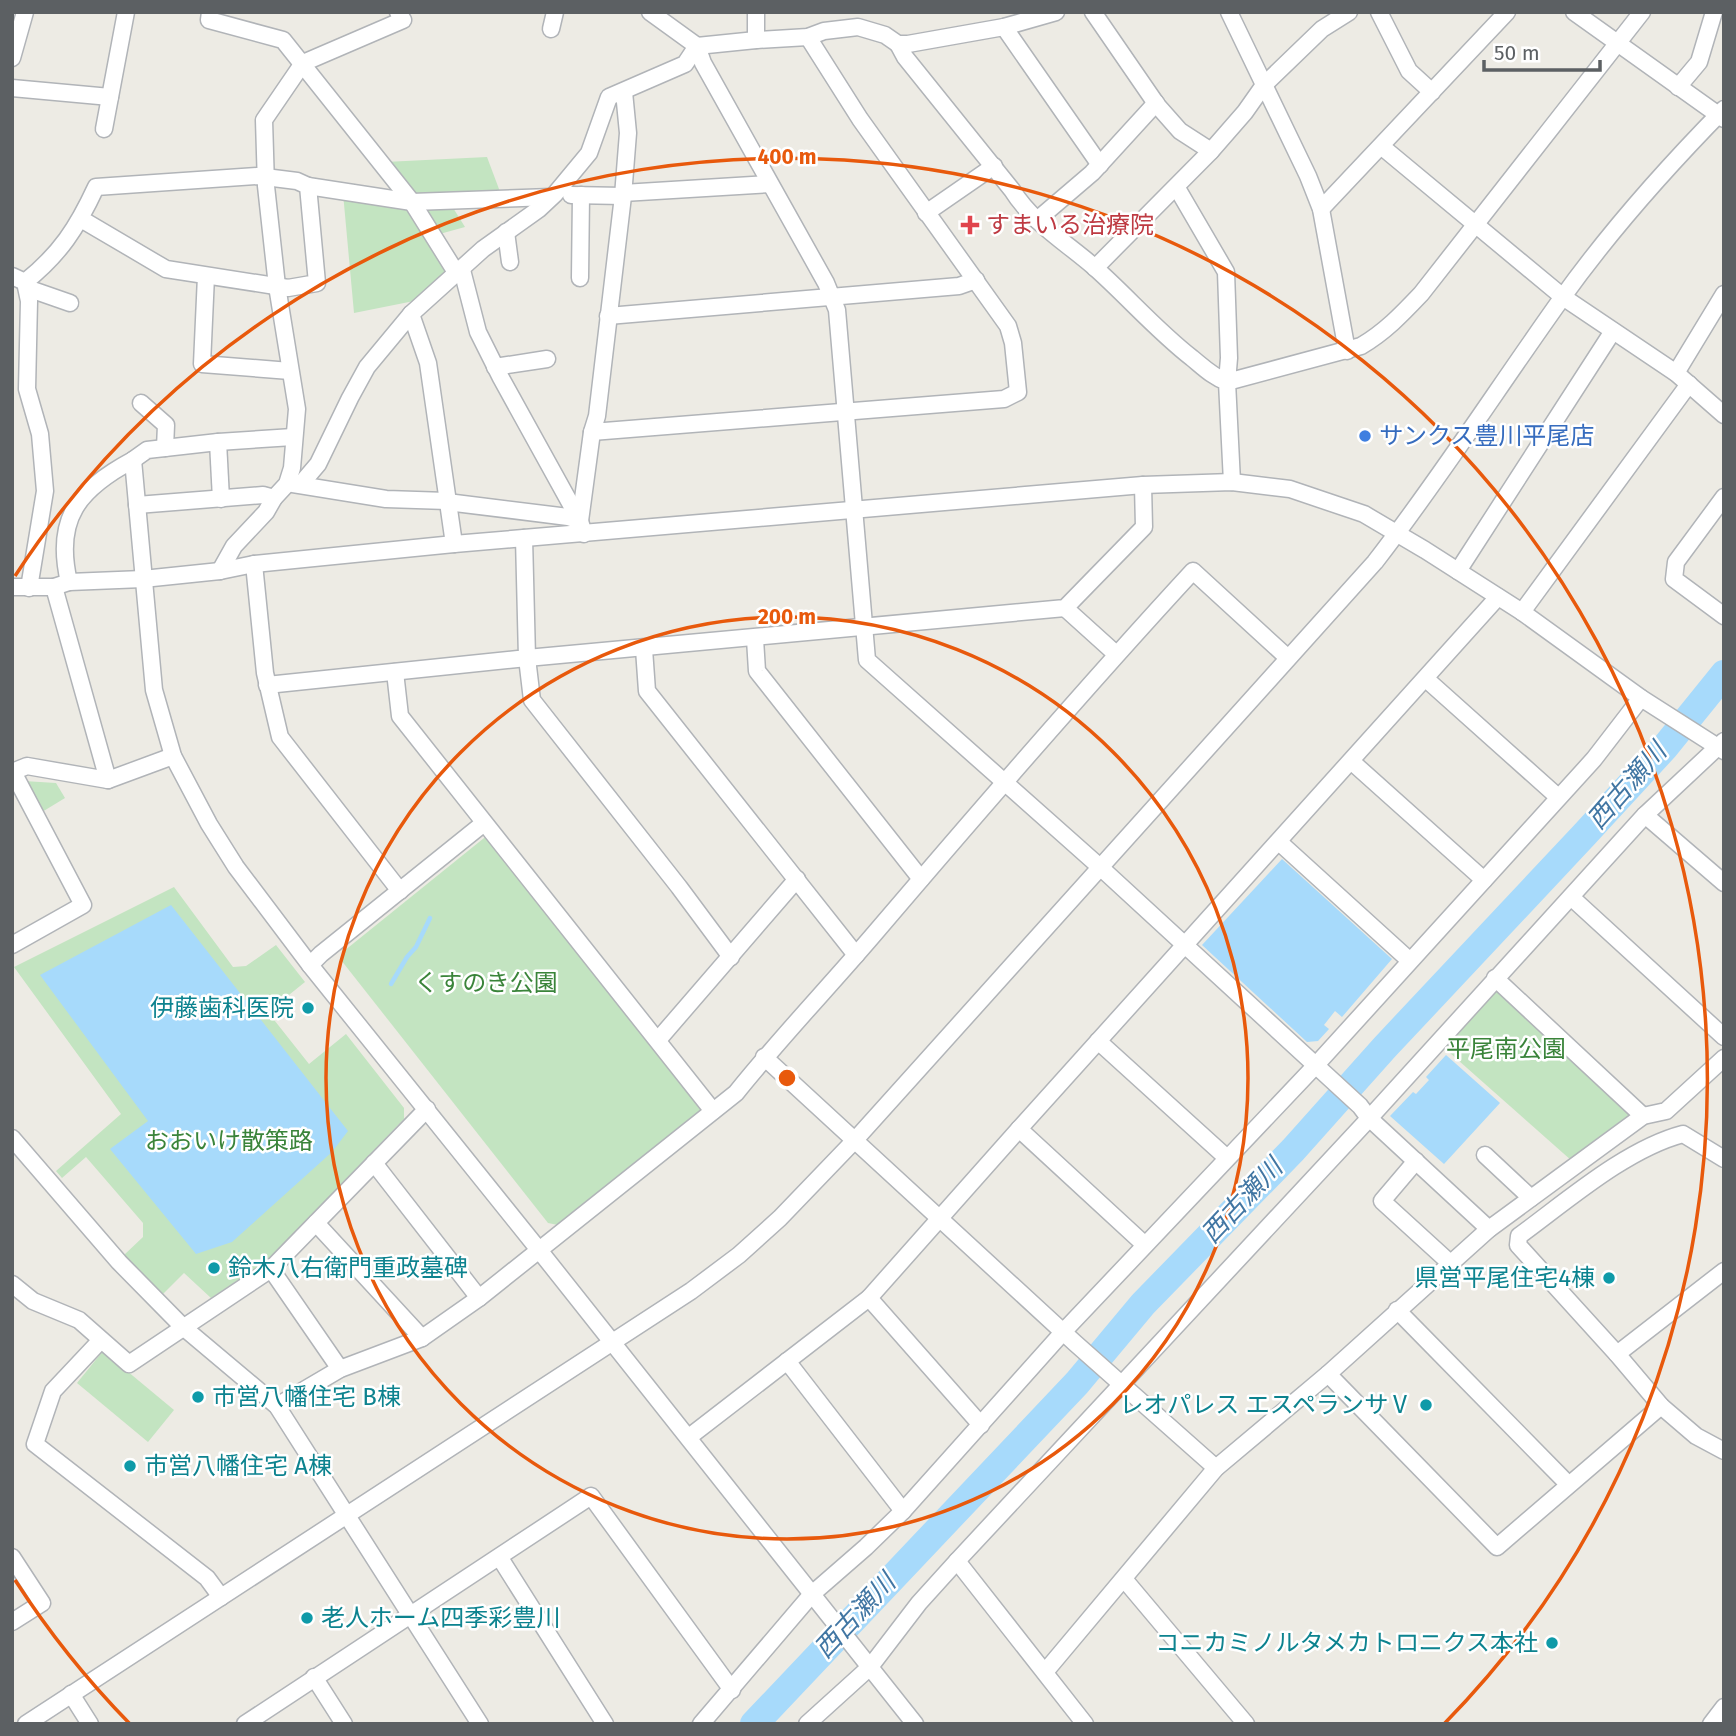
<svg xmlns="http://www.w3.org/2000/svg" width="1736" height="1736" font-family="'Fira Sans','Noto Sans JP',sans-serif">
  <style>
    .green { fill: #c3e4c1 }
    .water { fill: #a7dafb }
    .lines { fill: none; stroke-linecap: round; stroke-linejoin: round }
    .stream { stroke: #a7dafb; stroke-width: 4.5 }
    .river { stroke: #a7dafb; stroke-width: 28 }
    .minor-casing { stroke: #b1b4b8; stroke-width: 19 }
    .minor { stroke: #fff; stroke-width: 16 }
    .ring { fill: none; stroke: #e8590c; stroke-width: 3.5 }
    .health-dot { fill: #e0444e; stroke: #fff; stroke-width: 2.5 }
    .shop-dot { fill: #3f7fe0; stroke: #fff; stroke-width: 2.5 }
    .culture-dot { fill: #0f9aa8; stroke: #fff; stroke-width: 2.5 }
    .labels { text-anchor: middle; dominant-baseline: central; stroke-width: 5; stroke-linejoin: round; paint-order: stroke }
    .health-label { font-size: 24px; fill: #be3a42; stroke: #fff; text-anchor: start }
    .shop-label { font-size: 24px; fill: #366cbe; stroke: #fff; text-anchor: start }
    .park-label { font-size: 24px; fill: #3a843a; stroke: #fff }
    .culture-label { font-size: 24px; fill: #0d838f; stroke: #fff; text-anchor: end }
    .water-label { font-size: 26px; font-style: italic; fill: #4176a3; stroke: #fff }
    .centre { fill: #e8590c; stroke: #fff; stroke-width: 3.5 }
    .ring-label { font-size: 21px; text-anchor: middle; font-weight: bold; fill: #e8590c; stroke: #fff; stroke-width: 5; stroke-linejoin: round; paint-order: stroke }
  </style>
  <rect width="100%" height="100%" fill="#edebe4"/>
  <!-- green -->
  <g class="green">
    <path d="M487 157 502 197 419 198 385 162Z"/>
    <path d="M343 193 407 205 449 271 419 300 354 313Z"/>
    <path d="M450 203 465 227 436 235 416 204Z"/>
    <path d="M24 781 56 783 65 798 42 812Z"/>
    <path d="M489 834 704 1112 558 1225 548 1223 341 960 344 951Z"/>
    <path d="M174 887 233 967 246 966 276 945 305 982 274 1007 271 1016 309 1064 346 1034 404 1108V1119L267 1261 211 1298 184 1273 162 1295 124 1255 143 1237V1223L86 1157 62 1178 56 1171 121 1114 14 967Z"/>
    <path d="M1495 985 1636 1115 1572 1161 1441 1045Z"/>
    <path d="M103 1351 174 1410 148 1442 77 1383Z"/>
  </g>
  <!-- water -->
  <g class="water">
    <path d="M1282 859 1392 959 1342 1017 1335 1011 1324 1025 1329 1029 1318 1041 1307 1042 1202 945Z"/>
    <path d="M171 905 348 1131 332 1152 232 1242 196 1254 110 1149 148 1121 40 975Z"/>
    <path d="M1446 1055 1500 1103 1444 1164 1390 1116 1413 1092 1416 1094 1429 1080 1426 1077Z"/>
  </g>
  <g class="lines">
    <!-- stream -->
    <path class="stream" d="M391 984 407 957 416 947 430 918"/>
    <!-- river -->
    <path class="river" d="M754 1724 1077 1383 1143 1304 1293 1150 1385 1047 1585 834 1665 747 1724 674"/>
    <!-- minor casing -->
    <g class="minor-casing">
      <g id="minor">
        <path d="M210 12 209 20 283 40 412 202 457 274"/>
        <path d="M650 12 697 46 703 63 826 283 837 310 867 660 1100 867 1360 1106 1369 1118 1489 1229"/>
        <path d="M1093 12 1157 105 1180 131 1211 151"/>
        <path d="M1229 12 1308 176 1321 209 1347 351"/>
        <path d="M1379 12 1409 71 1432 92"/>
        <path d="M1574 12 1724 119"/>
        <path d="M1004 27 1100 165"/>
        <path d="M551 29 555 12"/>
        <path d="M756 40V12"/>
        <path d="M898 44 905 57 1012 190C1032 222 1065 242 1093 266 1127 296 1156 330 1192 358 1203 367 1213 377 1227 382L1232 482"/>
        <path d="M697 46 756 40 808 37 824 31 858 27 885 35 898 44H908L1004 27 1056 12"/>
        <path d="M12 58 25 12"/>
        <path d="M1678 87 1699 62 1714 12"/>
        <path d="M12 88 110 97"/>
        <path d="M624 92 628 133 623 196 597 416 592 432 1004 399 1018 392 1013 343 1008 326 860 119 808 37"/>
        <path d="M104 129 126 12"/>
        <path d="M1381 146 1563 297 1676 373 1724 415"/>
        <path d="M308 186 412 202 551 197"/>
        <path d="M1177 188 1226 272 1229 358 1227 382 1361 346C1385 332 1402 314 1421 294L1642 12"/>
        <path d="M623 193 770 184"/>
        <path d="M571 195 623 196"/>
        <path d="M1321 209 1507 12"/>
        <path d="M926 213 994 166"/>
        <path d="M1037 220 1092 173 1156 103"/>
        <path d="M506 232 510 262"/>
        <path d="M1095 268 1211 151 1245 112 1264 85 1322 29 1349 12"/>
        <path d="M462 270 478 332 501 378 580 521 584 534"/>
        <path d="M12 276 25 282C60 254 77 228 96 187L257 176 297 181 308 186 317 283 288 288 166 269 81 219"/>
        <path d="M206 276 202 364 290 371"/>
        <path d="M580 278 581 195"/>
        <path d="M25 282 29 301 27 389 40 434 45 491 29 588"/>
        <path d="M27 288 70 303"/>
        <path d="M411 314 428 363 454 544"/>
        <path d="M608 316 959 286 976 280"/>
        <path d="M495 367 547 359"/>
        <path d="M1676 373 1724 294"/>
        <path d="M141 403 166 425 165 448"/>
        <path d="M218 442 221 499"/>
        <path d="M133 460 147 450 218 442 293 437"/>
        <path d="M293 484 386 499 447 501"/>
        <path d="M301 484 318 464 350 398 367 367 411 314 483 249 539 209 555 194 589 153 609 97 685 64 697 46"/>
        <path d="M1724 497 1676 562 1674 579 1724 616"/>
        <path d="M447 502 568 517 580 521 592 432"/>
        <path d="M137 505 263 495 274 498"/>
        <path d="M254 564 265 673 280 737 400 891"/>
        <path d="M220 571 234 546 266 512 274 498 287 484 292 468 297 409 277 286 266 186 264 120 303 63 403 20 398 12"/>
        <path d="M1458 571 1613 331"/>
        <path d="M69 582C54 518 79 489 133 460L154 690 173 756 209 824 236 867 310 965 539 1250 915 1724"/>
        <path d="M12 587H54L69 582 143 579 220 571 254 564 454 544 1143 485 1232 482 1290 489 1364 514 1425 550 1522 612 1641 698 1724 751"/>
        <path d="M54 587 108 780"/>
        <path d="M1065 608 1116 654"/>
        <path d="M1522 612 1689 384"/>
        <path d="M755 639 757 671 921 879"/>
        <path d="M644 649 647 691 856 955"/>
        <path d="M395 672 400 716 713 1111"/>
        <path d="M1426 679 1558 797"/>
        <path d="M267 685 527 658 524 538"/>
        <path d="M1351 761 1484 880"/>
        <path d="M12 772 27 766 108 780 173 756"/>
        <path d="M1645 815 1724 883"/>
        <path d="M1279 842 1409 960"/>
        <path d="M1571 897 1724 1037"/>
        <path d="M12 945 83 905 13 772"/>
        <path d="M731 957 679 887 532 700 527 658 1065 608 1144 527 1143 485"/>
        <path d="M310 965 321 954 484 823"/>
        <path d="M1495 978 1643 1116"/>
        <path d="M658 1040 797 879"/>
        <path d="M1098 1041 1227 1158"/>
        <path d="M764 1057 1075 1343 1216 1468"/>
        <path d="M1019 1129 1145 1245"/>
        <path d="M12 1138 119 1262 183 1327 277 1406 480 1724"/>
        <path d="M1485 1155 1531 1198"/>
        <path d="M1724 1159 1683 1134C1626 1149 1567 1201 1519 1236L1518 1245 1617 1354 1661 1406 1696 1436 1724 1451"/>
        <path d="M1416 1161 1382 1201 1450 1263"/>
        <path d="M374 1163 479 1298"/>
        <path d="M316 1223 422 1338"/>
        <path d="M271 1269 340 1369"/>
        <path d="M12 1284 33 1301 79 1320 129 1364 271 1269 427 1109"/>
        <path d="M869 1298 981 1425"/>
        <path d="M1397 1310 1568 1484"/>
        <path d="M101 1340 53 1391 35 1444 207 1578 221 1597"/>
        <path d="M1617 1354 1724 1271"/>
        <path d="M787 1361 903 1511"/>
        <path d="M1328 1374 1497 1547 1661 1406"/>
        <path d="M277 1406 340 1369 422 1338 479 1298 736 1093C780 1038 829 987 875 933 979 811 1084 689 1193 571L1288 658"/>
        <path d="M689 1437 869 1298 1019 1129 1498 597"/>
        <path d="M12 1557 42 1603 12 1622"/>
        <path d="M500 1558 605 1724"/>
        <path d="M957 1561 1085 1724"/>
        <path d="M1124 1579 1246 1724"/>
        <path d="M1045 1672 1216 1468 1328 1374 1489 1229 1643 1116 1666 1111 1724 1058"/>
        <path d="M314 1677 344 1724"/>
        <path d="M71 1694 90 1724"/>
        <path d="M26 1724 691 1291 739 1255 780 1218 855 1140 1375 562C1441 477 1499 386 1562 298 1610 231 1666 168 1724 109"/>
        <path d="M245 1724 591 1496 732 1690"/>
        <path d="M701 1724 812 1594 866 1547 903 1511 1064 1331 1316 1065 1594 759 1641 698"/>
        <path d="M807 1724 870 1667 919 1603 957 1561 1364 1124 1645 815 1724 741"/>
        <path d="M1711 1724 1724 1707"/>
      </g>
    </g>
    <!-- minor -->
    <use href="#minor" class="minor"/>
  </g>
  <!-- distance rings -->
  <g class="ring">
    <circle cx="787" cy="1078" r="461"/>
    <path d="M130 1724A921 921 0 0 1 15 1580M15 576A921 921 0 1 1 1444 1724"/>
  </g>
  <!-- markers -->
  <path class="health-dot" d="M966.5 214.5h7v7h7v7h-7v7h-7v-7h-7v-7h7z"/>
  <circle class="shop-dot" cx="1365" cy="436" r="7"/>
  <g class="culture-dot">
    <circle cx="308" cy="1008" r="7"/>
    <circle cx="214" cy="1268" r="7"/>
    <circle cx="1609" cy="1278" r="7"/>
    <circle cx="198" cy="1397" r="7"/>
    <circle cx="1426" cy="1405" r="7"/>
    <circle cx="130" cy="1466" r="7"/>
    <circle cx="307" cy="1618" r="7"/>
    <circle cx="1552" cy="1643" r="7"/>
  </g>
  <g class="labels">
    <!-- health labels -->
    <g class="health-label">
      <text x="986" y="225">すまいる治療院</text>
    </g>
    <!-- shop labels -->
    <g class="shop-label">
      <text x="1379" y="436">サンクス豊川平尾店</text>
    </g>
    <!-- park labels -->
    <g class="park-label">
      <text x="486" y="983">くすのき公園</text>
      <text x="1506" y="1049">平尾南公園</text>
      <text x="229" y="1141">おおいけ散策路</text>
    </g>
    <!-- culture labels -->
    <g class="culture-label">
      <text x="294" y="1008">伊藤歯科医院</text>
      <text x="228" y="1268" text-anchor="start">鈴木八右衛門重政墓碑</text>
      <text x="1595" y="1278">県営平尾住宅4棟</text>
      <text x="212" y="1397" text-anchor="start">市営八幡住宅 B棟</text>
      <text x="1412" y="1405">レオパレス エスペランサⅤ</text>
      <text x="144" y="1466" text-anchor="start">市営八幡住宅 A棟</text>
      <text x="321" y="1618" text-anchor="start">老人ホーム四季彩豊川</text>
      <text x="1538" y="1643">コニカミノルタメカトロニクス本社</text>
    </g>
    <!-- water labels -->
    <g class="water-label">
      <text transform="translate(1627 786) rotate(-49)">西古瀬川</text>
      <text transform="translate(1242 1201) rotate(-47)">西古瀬川</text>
      <text transform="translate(855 1616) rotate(-47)">西古瀬川</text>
    </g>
  </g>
  <circle cx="787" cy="1078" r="10" class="centre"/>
  <g class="ring-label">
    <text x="787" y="164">400 m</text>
    <text x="787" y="624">200 m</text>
  </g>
  <!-- border -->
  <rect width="1736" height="1736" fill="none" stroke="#5c6063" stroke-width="28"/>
  <!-- scale -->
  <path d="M1484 60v10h116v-10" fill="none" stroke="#5c6063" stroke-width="3.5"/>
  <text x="1494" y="60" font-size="21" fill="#5c6063" stroke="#ffffff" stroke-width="5" paint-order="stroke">50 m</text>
</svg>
